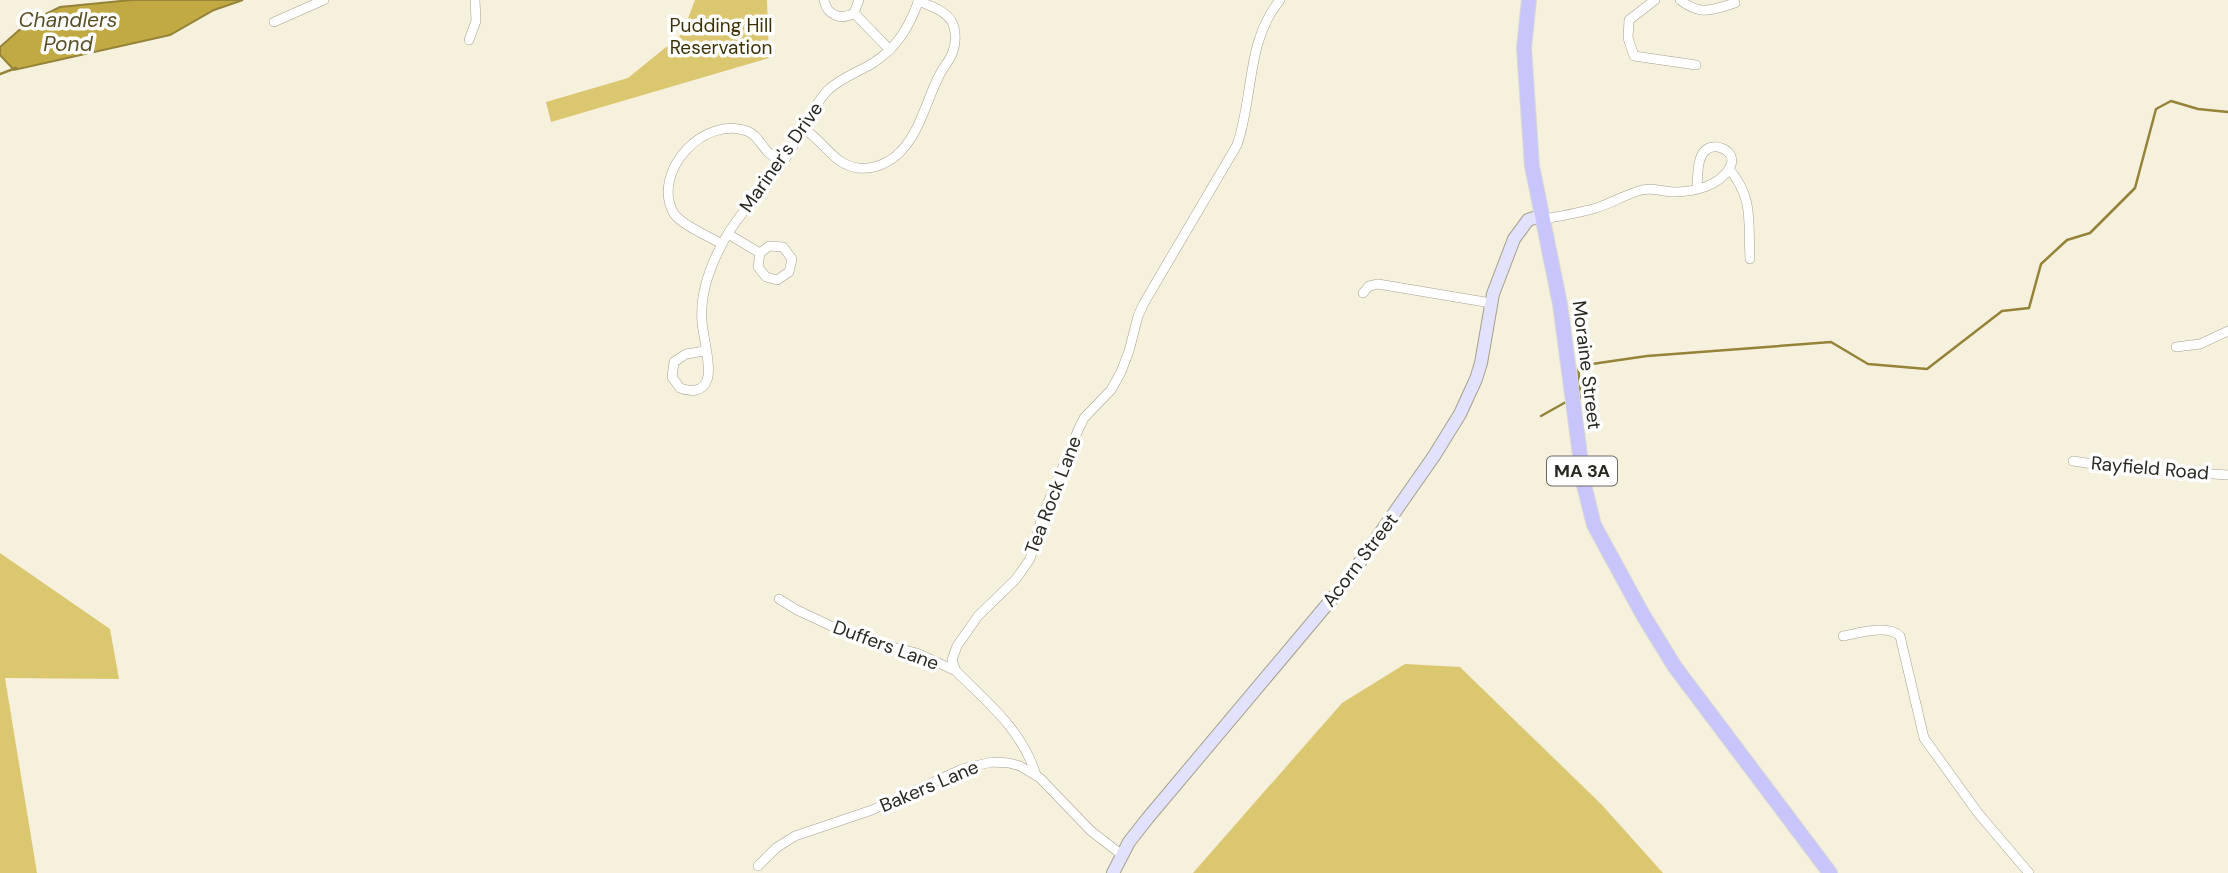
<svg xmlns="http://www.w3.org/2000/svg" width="2228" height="873" font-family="'DM Sans',sans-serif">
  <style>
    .green { fill: #dcc771 }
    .water { fill: #c1a943; stroke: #948339; stroke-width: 2 }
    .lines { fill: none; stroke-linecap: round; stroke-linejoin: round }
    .stream { stroke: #948339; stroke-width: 2.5 }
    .minor-casing { stroke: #a5a08e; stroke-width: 10 }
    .secondary-casing { stroke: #a5a08e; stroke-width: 14 }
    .primary-casing { stroke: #d9d8d7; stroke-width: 16 }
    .minor { stroke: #fff; stroke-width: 9 }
    .secondary { stroke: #e3e2fc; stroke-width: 12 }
    .primary { stroke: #c8c5fa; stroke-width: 14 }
    .labels { text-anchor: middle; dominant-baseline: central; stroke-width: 7; stroke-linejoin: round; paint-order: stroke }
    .shield { fill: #fff; stroke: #6a6964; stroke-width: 2 }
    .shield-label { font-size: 18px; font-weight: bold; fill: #2a2921 }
    .park-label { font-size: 19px; fill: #3c3205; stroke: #fff }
    .street-label { font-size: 19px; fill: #2a2921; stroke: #fff }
    .water-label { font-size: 21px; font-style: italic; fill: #594f25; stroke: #fff }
  </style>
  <rect width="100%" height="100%" fill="#f6f1dd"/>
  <!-- green -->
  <g class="green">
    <path d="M695 0H767L769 58 551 122 546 102 628 78 682 34Z"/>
    <path d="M0 553 110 629 119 679 5 678 37 873H0Z"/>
    <path d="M1405 664 1460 667 1601 804 1663 873H1193L1342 703Z"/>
  </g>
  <!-- water -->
  <path class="water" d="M131 0H243L214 10 170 35 14 70 0 55V47L27 23 60 7Z"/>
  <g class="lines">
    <!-- stream -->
    <g class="stream">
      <path d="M0 74 16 68"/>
      <path d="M1581 398 1578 366 1647 356 1831 342 1868 364 1927 369 2002 311 2029 308 2041 264 2067 240 2090 233 2135 188 2156 109 2171 101 2198 109 2228 112"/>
      <path d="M1541 416 1566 402"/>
    </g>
    <!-- minor casing -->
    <g class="minor-casing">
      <g id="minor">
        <path d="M824 0C827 15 841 21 854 13L859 0"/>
        <path d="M1655 0 1629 20 1628 38 1634 56 1696 65"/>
        <path d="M1680 0C1701 16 1711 10 1735 3"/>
        <path d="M854 13 890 50"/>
        <path d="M274 22 324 0"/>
        <path d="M469 40 476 21 475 0"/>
        <path d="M802 128C823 139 833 165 858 168 874 170 891 162 901 151 921 130 927 98 940 74 944 66 951 59 953 51 956 43 956 32 953 24 947 11 931 6 918 1"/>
        <path d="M1729 169C1754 198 1748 222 1750 259"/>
        <path d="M1544 219C1561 216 1579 213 1596 208 1612 203 1626 194 1642 190 1653 187 1663 192 1674 192 1694 192 1720 186 1730 167 1733 162 1732 156 1728 152 1725 149 1718 146 1713 147 1696 149 1698 175 1697 188"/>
        <path d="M728 234 760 253 758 267 766 277 777 280 789 272 792 259 783 247 769 246 760 253"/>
        <path d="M722 244C710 237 679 224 673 212 652 171 704 115 747 131 758 135 761 146 769 153 773 157 778 159 783 162"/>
        <path d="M1363 293 1369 286 1378 284 1491 303"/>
        <path d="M2176 347 2200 344 2228 331"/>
        <path d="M705 351 686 354 674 362 672 377 680 388C690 392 703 392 707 380 712 368 703 336 702 322 700 297 708 272 719 250 735 216 764 190 785 159 800 137 809 111 827 91 840 78 857 73 873 63 897 48 909 27 919 0"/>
        <path d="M2073 461 2113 467 2228 475"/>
        <path d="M779 599 797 610 859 639 917 653 956 671"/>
        <path d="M1843 636C1859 633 1888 624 1900 636L1924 738 1978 813 2029 873"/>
        <path d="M1036 775C1022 730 988 703 956 671L952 660 957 646 978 616 1016 579 1030 559 1042 517 1079 428 1084 418 1111 390 1121 372 1129 351 1138 316 1144 303 1237 145C1254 96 1246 41 1280 0"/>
        <path d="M758 866 776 848 795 836 872 810 962 769 992 762 1009 763 1020 766 1040 778 1091 831 1122 855"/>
      </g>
    </g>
    <!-- secondary casing -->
    <g class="secondary-casing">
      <path id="secondary" d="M1113 873 1129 842 1147 819 1346 582 1434 456 1460 414 1476 379 1481 363 1493 294 1514 239 1528 220 1543 215"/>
    </g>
    <!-- primary casing -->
    <g class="primary-casing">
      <path id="primary" d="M1529 0 1524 48 1532 166 1560 304 1584 485 1594 525 1643 615 1675 667 1830 873"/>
    </g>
    <!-- minor -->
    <use href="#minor" class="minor"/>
    <!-- secondary -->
    <use href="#secondary" class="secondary"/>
    <!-- primary -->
    <use href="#primary" class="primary"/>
  </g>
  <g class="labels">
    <!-- shield labels -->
    <rect class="shield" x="1547" y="456.5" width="70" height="29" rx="5"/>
    <g class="shield-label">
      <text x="1582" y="471">MA 3A</text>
    </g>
    <!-- park labels -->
    <g class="park-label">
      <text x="721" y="25">Pudding Hill<tspan x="721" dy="22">Reservation</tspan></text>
    </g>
    <!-- street labels -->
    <g class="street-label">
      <text transform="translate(781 157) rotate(-55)">Mariner's Drive</text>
      <text transform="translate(1587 365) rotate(83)">Moraine Street</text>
      <text transform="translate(2150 468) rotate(5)">Rayfield Road</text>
      <text transform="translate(1053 495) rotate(-69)">Tea Rock Lane</text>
      <text transform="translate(1360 560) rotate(-53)">Acorn Street</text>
      <text transform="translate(886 645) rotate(20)">Duffers Lane</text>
      <text transform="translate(929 786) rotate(-23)">Bakers Lane</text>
    </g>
    <!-- water labels -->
    <g class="water-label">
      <text x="68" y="20">Chandlers<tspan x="68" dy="24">Pond</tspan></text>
    </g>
  </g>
</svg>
